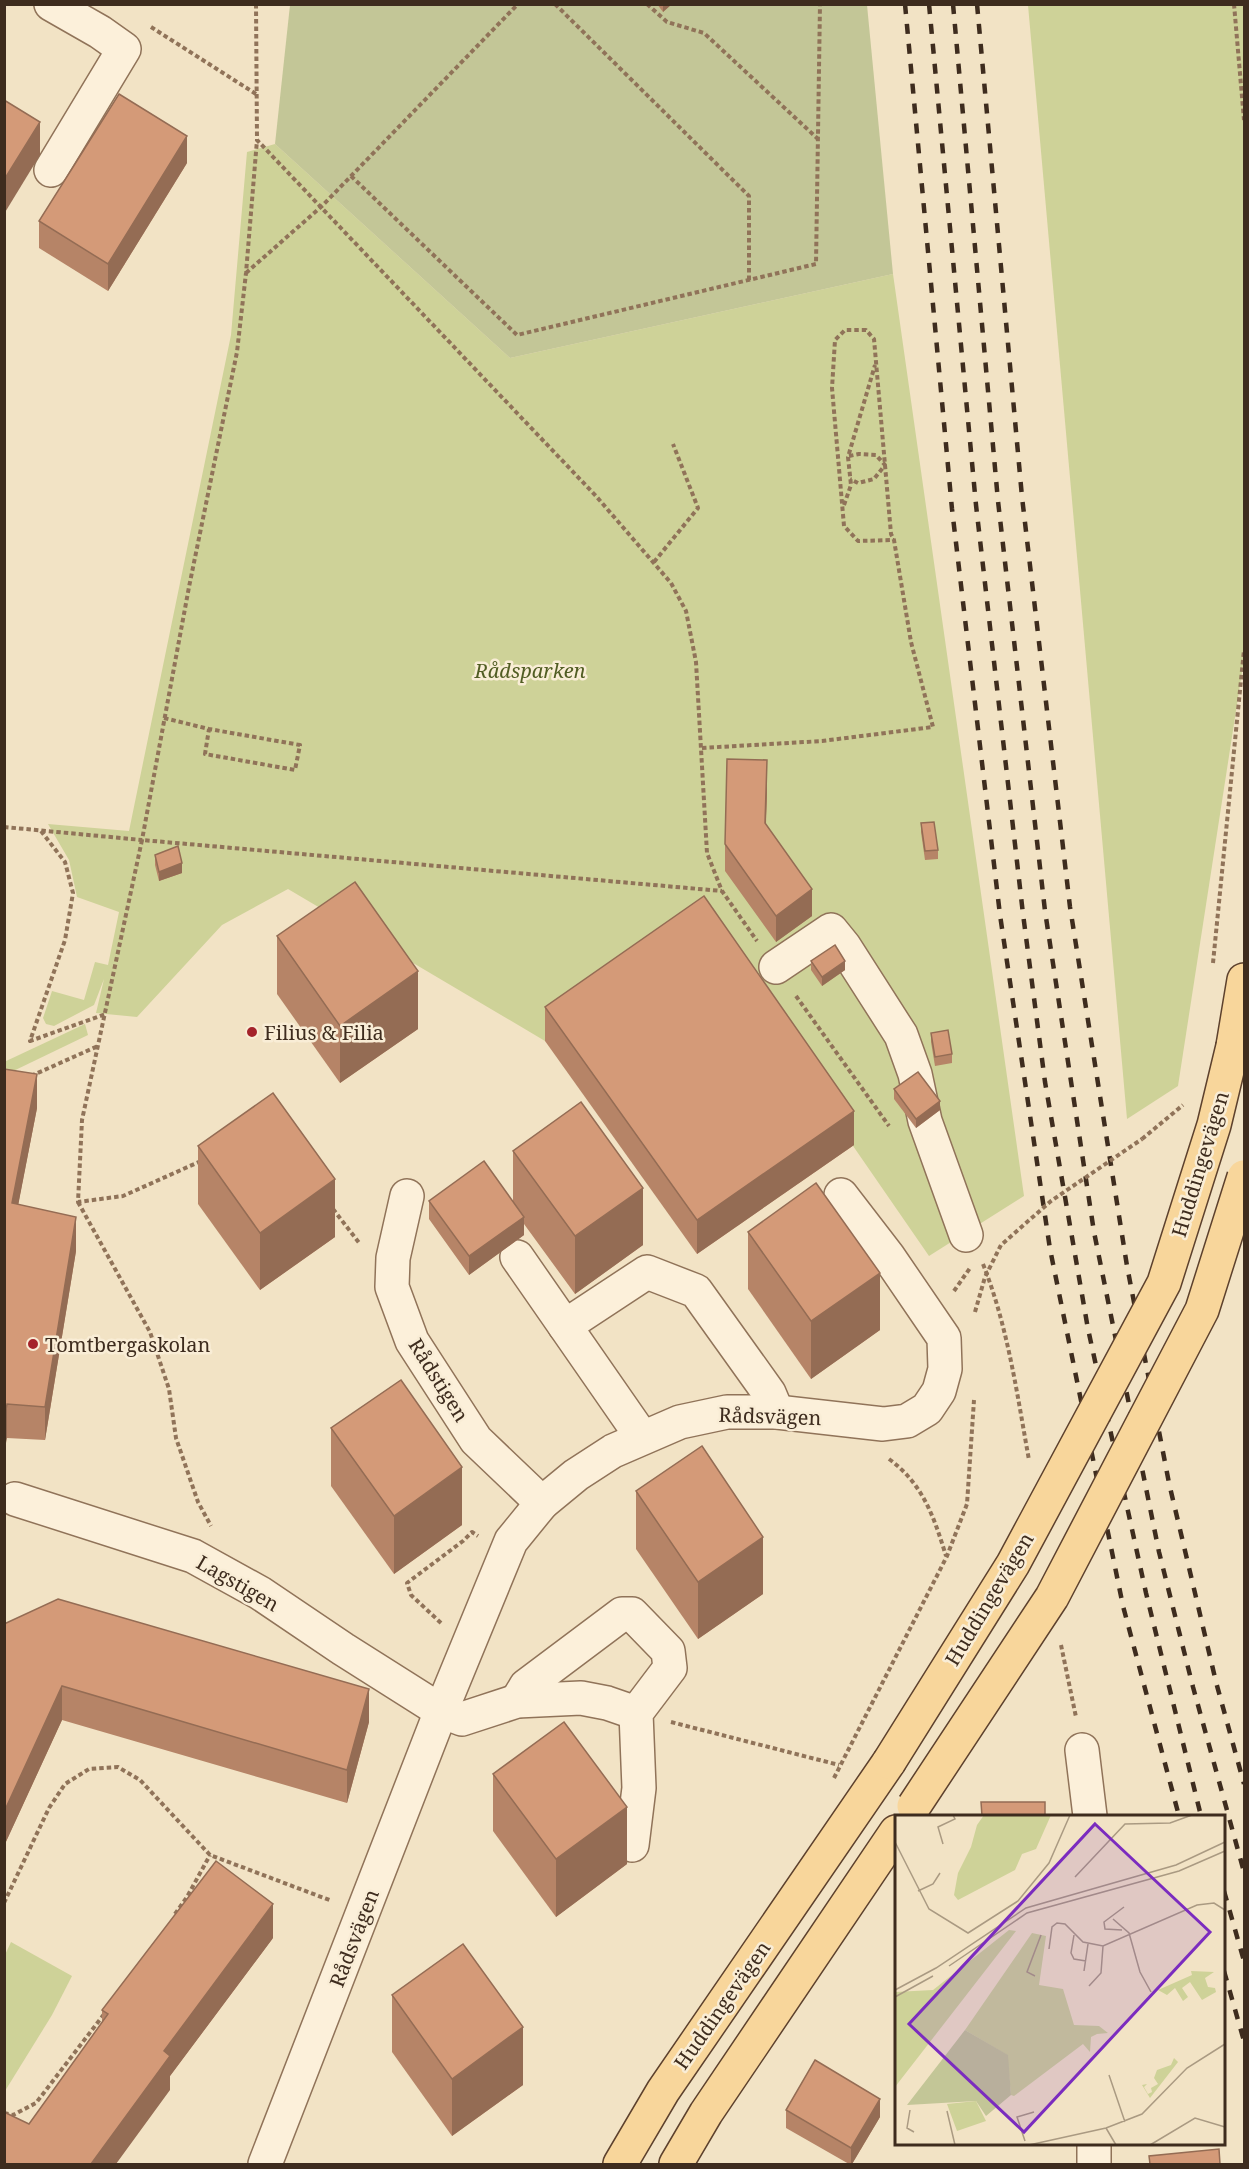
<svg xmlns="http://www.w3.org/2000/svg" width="1249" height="2169" font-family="'Noto Serif',serif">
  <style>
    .green { fill: #ced298 }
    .cemetery { fill: #c3c697 }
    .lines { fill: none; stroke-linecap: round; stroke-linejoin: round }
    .minor-casing { stroke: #907359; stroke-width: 36 }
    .major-casing { stroke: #5d412d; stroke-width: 36 }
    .path { stroke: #907359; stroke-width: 4; stroke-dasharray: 4.5 3; stroke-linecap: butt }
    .minor { stroke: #fcf0da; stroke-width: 33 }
    .major { stroke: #f8d69b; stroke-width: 33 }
    .rail { stroke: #3e2c1e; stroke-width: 4.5; stroke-dasharray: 10 10; stroke-linecap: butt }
    .major-bridge-casing { stroke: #5d412d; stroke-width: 36; stroke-linecap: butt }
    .path-bridge { stroke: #907359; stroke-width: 4; stroke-dasharray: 4.5 3; stroke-linecap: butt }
    .major-bridge { stroke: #f8d69b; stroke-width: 33 }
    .wall { fill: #b68467 }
    .shaded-wall { fill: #946c54 }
    .building { fill: #d49a78; stroke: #946c54; stroke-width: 1.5 }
    .poi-dot { fill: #a4232a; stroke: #f9edd6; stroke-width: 2 }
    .labels { text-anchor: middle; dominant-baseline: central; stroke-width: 5; stroke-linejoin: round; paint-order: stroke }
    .park-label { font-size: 20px; font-style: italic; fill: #515d23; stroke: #f9edd6 }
    .poi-label { font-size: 20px; fill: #3e2c1e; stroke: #f9edd6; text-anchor: start }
    .street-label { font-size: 20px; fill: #3e2c1e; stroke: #f9edd6 }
    .inset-road { fill: none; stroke: #aa9a82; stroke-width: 1.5 }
    .view { fill: #7b2cbf; fill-opacity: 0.15; stroke: #7b2cbf; stroke-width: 3 }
    .inset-edge { fill: none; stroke: #3e2c1e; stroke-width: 3 }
  </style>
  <rect width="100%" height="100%" fill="#f2e3c5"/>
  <!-- green -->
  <g class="green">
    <path d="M1028 5H1244V659L1178 1086 1127 1119Z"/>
    <path d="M275 144 510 358 893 274 1024 1196 929 1256 704 930 545 1041 288 889 222 925 137 1017 96 1013 104 979 94 1005 54 1026 46 1024 43 1018 52 991 84 1000 95 962 108 965 119 912 77 897 69 860 48 824 129 831 231 335 247 152Z"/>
    <path d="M85 1024 88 1035 5 1075 4 1062Z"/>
    <path d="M11 1942 72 1976 52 2015 5 2091 4 1957Z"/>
  </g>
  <!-- cemetery -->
  <path class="cemetery" d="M290 5H867L893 274 510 358 275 144Z"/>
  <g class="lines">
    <!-- minor casing -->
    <g class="minor-casing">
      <g id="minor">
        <path d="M51 4 100 32 124 49 51 170"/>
        <path d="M776 967 831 930 844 946 901 1035 915 1074 925 1121 966 1235"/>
        <path d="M407 1196 393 1258 392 1287 412 1341 476 1440 542 1503"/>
        <path d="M517 1257 642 1437"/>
        <path d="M565 1326 647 1272 696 1291 769 1393 777 1412"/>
        <path d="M15 1499 193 1556 260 1593 343 1649 441 1711 462 1719 517 1701 581 1698 607 1703 636 1713"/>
        <path d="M517 1701 526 1686 622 1614H632L668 1651 670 1668 636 1713 639 1788 632 1845"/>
        <path d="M1082 1750 1090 1816"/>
        <path d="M1094 2144V2164"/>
        <path d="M265 2164 441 1711 511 1541 542 1503 576 1475 613 1451 680 1422 727 1412H777L883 1424 907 1421 927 1409 939 1391 945 1369 944 1338 888 1256 841 1195"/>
      </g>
    </g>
    <!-- major casing -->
    <g class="major-casing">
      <g id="major">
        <path d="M1233 1046 1244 980"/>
        <path d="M620 2164 663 2091 889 1762"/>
        <path d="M676 2164 706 2113 896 1832"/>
      </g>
    </g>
    <!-- path -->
    <g class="path">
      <path d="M256 4 257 140 596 496 671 583 686 611 696 662 707 853 722 891 757 941"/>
      <path d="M555 4 749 196V280"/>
      <path d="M647 4 667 22 704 33 818 139"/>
      <path d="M1234 4 1244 120"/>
      <path d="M151 27 256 94"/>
      <path d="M351 176 517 335 816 264 820 4"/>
      <path d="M246 273 322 206 518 4"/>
      <path d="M849 456 859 454 876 455 885 465 874 479 858 483 850 479"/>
      <path d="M844 505 851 485 848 457 875 365"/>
      <path d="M654 562 698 508 673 444"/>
      <path d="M164 718 209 729 300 745 295 770 205 754 209 729"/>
      <path d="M702 748 822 741 933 727 911 642 894 540 891 534 874 339 866 330H845L835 340 832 388 844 526 858 541 894 540"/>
      <path d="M4 827 142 840 189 587 237 352 246 273 257 140"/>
      <path d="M41 831 65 862 73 893 65 940 30 1041 106 1014"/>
      <path d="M1213 963 1244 650"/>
      <path d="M796 996 889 1126"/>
      <path d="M31 1076 98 1046"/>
      <path d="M1142 1139 1183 1105"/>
      <path d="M201 1161 123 1196 78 1202 82 1120 142 840 722 891"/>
      <path d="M78 1202 150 1332 169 1389 176 1438 198 1502 211 1526"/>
      <path d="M333 1209 360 1244"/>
      <path d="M983 1264C1008 1327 1017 1394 1029 1460"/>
      <path d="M954 1291 970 1268"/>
      <path d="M889 1459C923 1484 934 1517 946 1556"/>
      <path d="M441 1623 411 1595 407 1583 463 1541 472 1532 478 1536"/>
      <path d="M1061 1645 1076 1717"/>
      <path d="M671 1722 839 1765"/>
      <path d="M834 1778 947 1556 967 1504 974 1400"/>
      <path d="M4 1903 49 1808 65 1784 89 1769 118 1767 140 1780 210 1855 332 1901"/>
      <path d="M175 1914 187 1897 210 1855"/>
      <path d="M4 2113 13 2115 36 2103 105 2013"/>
    </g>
    <!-- minor -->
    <use href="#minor" class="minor"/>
    <!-- major -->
    <use href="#major" class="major"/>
    <!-- rail -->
    <g class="rail">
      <path d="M905 4 952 509 1000 915 1050 1249 1123 1606 1179 1816"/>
      <path d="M929 4 976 505 1023 914 1045 1082 1088 1329 1146 1593 1201 1816"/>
      <path d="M953 4 998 501 1045 911 1094 1232 1159 1552 1193 1687 1244 1872"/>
      <path d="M977 4 1022 497 1070 907 1127 1266 1169 1483 1216 1682 1244 1784"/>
      <path d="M1224 1891 1244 1961"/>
      <path d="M1224 1971 1244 2041"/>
    </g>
    <!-- major-bridge casing -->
    <g class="major-bridge-casing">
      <g id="major-bridge">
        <path d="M889 1762 1013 1564 1164 1283 1214 1125 1233 1046"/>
        <path d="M914 1806 1052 1597 1202 1310 1244 1177"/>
      </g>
    </g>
    <!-- path-bridge -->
    <path class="path-bridge" d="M975 1312 985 1277 1001 1245 1051 1201 1142 1139"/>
    <!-- major-bridge -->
    <use href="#major-bridge" class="major-bridge"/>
  </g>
  <!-- wall -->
  <g class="wall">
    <path d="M657 4H672L663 12Z"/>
    <path d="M187 163 108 291 39 248V221Z"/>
    <path d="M767 787 766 824 812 916 776 942 725 871V844Z"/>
    <path d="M921 823 938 850V859L925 860 921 832Z"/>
    <path d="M155 855 182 873 159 881 155 865Z"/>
    <path d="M277 936 418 1029 340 1083 277 994Z"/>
    <path d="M811 961 845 970 822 986 811 970Z"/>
    <path d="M545 1007 854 1145 697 1254 545 1041Z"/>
    <path d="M931 1033 952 1054V1063L935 1066 931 1042Z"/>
    <path d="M4 1069 37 1108 18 1205 76 1251 45 1440 7 1438Z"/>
    <path d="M894 1089 940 1110 916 1128 894 1099Z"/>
    <path d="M198 1146 335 1237 260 1290 198 1204Z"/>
    <path d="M513 1151 643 1245 575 1294 524 1224V1235L469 1275 429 1219V1201H513Z"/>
    <path d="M748 1232 880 1330 811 1379 748 1289Z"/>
    <path d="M331 1428 462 1525 394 1574 331 1486Z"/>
    <path d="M636 1491 763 1594 698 1639 636 1549Z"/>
    <path d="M4 1624 369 1722 347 1803 62 1720 4 1846Z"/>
    <path d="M493 1774 627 1864 556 1917 493 1831Z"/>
    <path d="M273 1938 170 2076V2090L29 2124 102 2022V2010Z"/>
    <path d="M392 1995 523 2085 452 2136 392 2052Z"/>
    <path d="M786 2110 880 2117 852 2164H849L786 2128Z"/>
  </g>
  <!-- shaded-wall -->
  <g class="shaded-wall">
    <path d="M663 4H672L663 12Z"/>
    <path d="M40 122V155L4 214V180Z"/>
    <path d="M187 136V163L108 291V264Z"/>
    <path d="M767 760V787L765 849V823Z"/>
    <path d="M182 863V873L159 881V872Z"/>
    <path d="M812 889V916L776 942V916Z"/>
    <path d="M845 961V970L822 986V977Z"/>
    <path d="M418 971V1029L340 1083V1026Z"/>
    <path d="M37 1074V1108L12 1237V1203Z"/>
    <path d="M940 1101V1110L916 1128V1119Z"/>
    <path d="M854 1111V1145L697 1254V1220Z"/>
    <path d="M335 1179V1237L260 1290V1233Z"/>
    <path d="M643 1188V1245L575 1294V1236Z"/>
    <path d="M76 1217V1251L45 1440V1407Z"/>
    <path d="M524 1217V1235L469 1275V1256Z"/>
    <path d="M880 1273V1330L811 1379V1321Z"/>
    <path d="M7 1404V1438L4 1453V1420Z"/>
    <path d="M462 1467V1525L394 1574V1516Z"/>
    <path d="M763 1537V1594L698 1639V1582Z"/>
    <path d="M62 1686V1720L4 1846V1812Z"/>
    <path d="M369 1689V1722L347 1803V1770Z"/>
    <path d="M627 1807V1864L556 1917V1859Z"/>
    <path d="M273 1904V1938L170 2076V2090L116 2164H91L164 2051Z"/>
    <path d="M523 2027V2085L452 2136V2079Z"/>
    <path d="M880 2099V2117L852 2164H851V2148Z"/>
  </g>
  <!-- building -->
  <g class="building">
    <path d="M119 94 187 136 108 264 39 221Z"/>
    <path d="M4 100 40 122 4 180Z"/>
    <path d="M727 759 767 760 765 823 812 889 776 916 725 844Z"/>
    <path d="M934 822 938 850 925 851 921 823Z"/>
    <path d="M178 846 182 863 159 872 155 855Z"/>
    <path d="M355 882 418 971 340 1026 277 936Z"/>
    <path d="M704 896 854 1111 697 1220 545 1007Z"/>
    <path d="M835 945 845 961 822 977 811 961Z"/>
    <path d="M948 1030 952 1054 935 1057 931 1033Z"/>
    <path d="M4 1069 37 1074 12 1203 76 1217 45 1407 7 1404 4 1420Z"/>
    <path d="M918 1072 940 1101 916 1119 894 1089Z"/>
    <path d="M273 1093 335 1179 260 1233 198 1146Z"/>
    <path d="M581 1102 643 1188 575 1236 513 1151Z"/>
    <path d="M484 1161 524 1217 469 1256 429 1201Z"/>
    <path d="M816 1183 880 1273 811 1321 748 1232Z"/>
    <path d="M401 1380 462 1467 394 1516 331 1428Z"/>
    <path d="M702 1446 763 1537 698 1582 636 1491Z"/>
    <path d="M58 1599 369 1689 347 1770 62 1686 4 1812V1624Z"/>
    <path d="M564 1722 627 1807 556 1859 493 1774Z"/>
    <path d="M981 1802H1045V1816H982Z"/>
    <path d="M216 1861 273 1904 164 2051 170 2056 91 2164H4V2112L29 2124 108 2014 102 2010Z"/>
    <path d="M463 1944 523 2027 452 2079 392 1995Z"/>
    <path d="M815 2060 880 2099 851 2148 786 2110Z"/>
    <path d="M1219 2149 1220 2164H1150L1149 2156Z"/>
  </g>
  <!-- markers -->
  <g class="poi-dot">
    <circle cx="252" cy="1032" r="6"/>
    <circle cx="33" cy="1344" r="6"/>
  </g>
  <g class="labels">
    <!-- park labels -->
    <g class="park-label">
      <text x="530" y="670">Rådsparken</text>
    </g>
    <!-- poi labels -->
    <g class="poi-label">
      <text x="264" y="1032">Filius &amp; Filia</text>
      <text x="45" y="1344">Tomtbergaskolan</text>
    </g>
    <!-- street labels -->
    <g class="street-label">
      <text transform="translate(1200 1164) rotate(-73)">Huddingevägen</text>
      <text transform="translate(439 1380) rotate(58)">Rådstigen</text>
      <text transform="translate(770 1416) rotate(2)">Rådsvägen</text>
      <text transform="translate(238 1583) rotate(30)">Lagstigen</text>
      <text transform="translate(989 1599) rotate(-59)">Huddingevägen</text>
      <text transform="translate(354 1938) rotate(-69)">Rådsvägen</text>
      <text transform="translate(722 2005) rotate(-55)">Huddingevägen</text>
    </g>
  </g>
  <!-- overview -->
  <g transform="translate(895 1815)">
    <rect width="330" height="330" fill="#f2e3c5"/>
    <path d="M89 0H156L141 34 127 39 120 55 63 85 59 80 63 58 76 32 82 10ZM114 115 121 116 0 272V177L38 175ZM137 118 151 121 144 170 168 174 179 210 204 211 213 218 202 219 196 222 195 237 188 229 119 281 116 280 112 240 70 215ZM296 156 319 157 310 163 313 172 320 173 321 177 307 185 295 167 287 173 293 182 288 186 280 173 272 180 263 175 297 160ZM279 243 283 247 255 283 247 270 252 269 249 272 253 279 257 277 256 273 263 269 259 263 262 255 276 250ZM81 286 91 306 62 316 52 289Z" fill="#ced298"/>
    <path d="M70 215 113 240 116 280 91 301 81 286 12 290Z" fill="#c3c697"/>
    <path class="inset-road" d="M0 27 34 94 73 118 123 86 154 48 175 0M48 29 43 12 60 4 58 0M180 62 230 9 275 8 297 0M23 76 38 69 45 58M218 104 234 118 245 157 256 177M227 115 210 114 209 107 229 92M179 120 176 138 179 144 191 146M154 134 157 112 162 108 170 109 188 127 208 131 302 90 319 88 330 95M54 151 132 98 284 56 330 36M189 156 193 129M140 161 132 157 146 120M194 171 206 158 208 131M0 175 41 153 131 93 281 50 330 27M0 182 38 161M214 260 230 307M15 295 12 313 19 317M52 296 60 330M211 313 221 330M130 326 122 302 139 297M134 330 211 313 247 299 292 253 330 229M255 330 300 303 330 312"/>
    <path class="view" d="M200 9 315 117 129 317 14 209Z"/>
    <rect width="330" height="330" class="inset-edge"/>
  </g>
  <!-- border -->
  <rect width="1249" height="2169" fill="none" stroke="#3e2c1e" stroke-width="12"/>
</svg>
